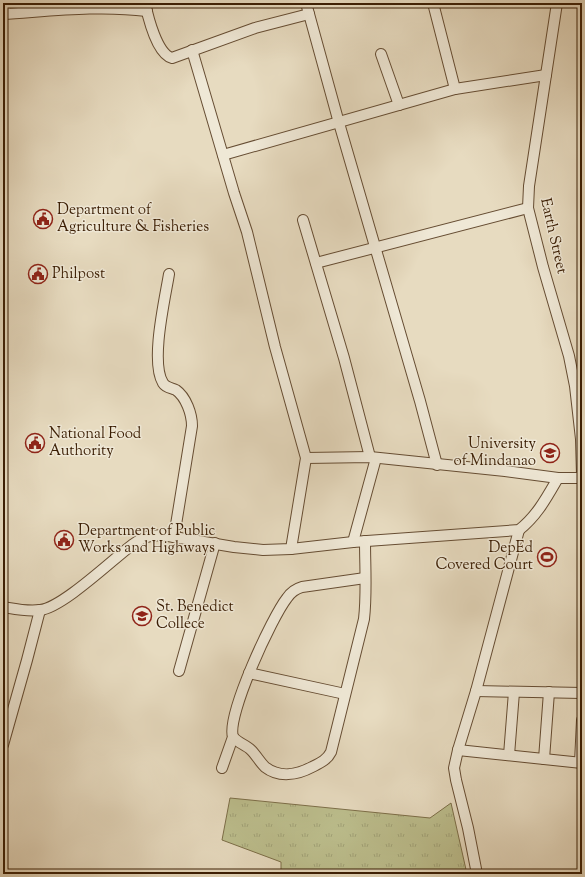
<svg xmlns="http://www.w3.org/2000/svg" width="585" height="877" font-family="'Sorts Mill Goudy',serif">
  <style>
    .park { fill: url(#park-tufts); stroke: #7c6e48 }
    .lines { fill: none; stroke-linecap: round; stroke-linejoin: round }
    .minor-casing { stroke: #664d33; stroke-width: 12 }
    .minor { stroke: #efe8d6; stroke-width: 10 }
    .labels { text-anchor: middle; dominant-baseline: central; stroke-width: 3; stroke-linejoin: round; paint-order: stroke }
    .poi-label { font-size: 15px; fill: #3b1e04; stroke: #efe8d6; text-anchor: start }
    .street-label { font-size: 15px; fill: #3b1e04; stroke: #efe8d6 }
  </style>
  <defs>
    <pattern id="park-tufts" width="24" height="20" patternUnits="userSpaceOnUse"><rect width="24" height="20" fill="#bcbe8d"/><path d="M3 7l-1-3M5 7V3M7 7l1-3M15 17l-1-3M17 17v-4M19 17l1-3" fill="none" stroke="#a2a378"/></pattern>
  </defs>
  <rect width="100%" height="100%" fill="#e7dbc0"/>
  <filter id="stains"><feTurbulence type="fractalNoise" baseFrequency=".005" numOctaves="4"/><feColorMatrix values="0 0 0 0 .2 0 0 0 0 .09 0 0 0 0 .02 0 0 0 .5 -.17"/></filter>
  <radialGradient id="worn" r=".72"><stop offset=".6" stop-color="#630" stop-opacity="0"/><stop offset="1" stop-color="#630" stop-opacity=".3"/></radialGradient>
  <!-- park -->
  <path class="park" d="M230 798 430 818 451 803 467 874H281V862L222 840Z"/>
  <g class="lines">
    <!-- minor casing -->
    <g class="minor-casing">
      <g id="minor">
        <path d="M145 3C148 17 157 54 172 58L255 28 309 14"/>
        <path d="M306 3 339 123 420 401 437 465"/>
        <path d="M433 3 455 89"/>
        <path d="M557 3 529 186 528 208 543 267 569 356 575 386 581 439 582 475"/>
        <path d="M3 14C51 11 99 5 147 11"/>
        <path d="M4 14 5 3"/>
        <path d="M192 50 234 193 247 232 275 347 306 458 291 549"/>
        <path d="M381 54 399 105"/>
        <path d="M223 155 455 89 546 75"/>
        <path d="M303 220 344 358 370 457"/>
        <path d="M316 263 528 208"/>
        <path d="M169 274C165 299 150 362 163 383 166 388 172 388 176 390 186 397 192 414 192 426L174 537"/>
        <path d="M306 458 370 457 505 471 558 478H582"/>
        <path d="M353 542 376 458"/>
        <path d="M3 607C15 609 28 612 40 610 62 608 112 560 132 545L141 539 150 536 162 535 234 547 263 550 291 549 353 542 519 530C537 516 547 497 558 478"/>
        <path d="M179 671 215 543"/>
        <path d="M249 673 345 694"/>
        <path d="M476 691 582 693"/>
        <path d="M233 737C238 743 246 745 251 750 256 755 260 762 265 767 279 778 297 775 312 767 320 763 327 760 331 752L364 619C367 593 365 567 365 541"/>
        <path d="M3 745 27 660 40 610"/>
        <path d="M458 750 582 763"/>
        <path d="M509 755 514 692"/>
        <path d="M544 759 549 692"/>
        <path d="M580 763 582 720"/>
        <path d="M222 768 233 737C226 716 272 617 287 598 291 592 295 589 302 587L365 578"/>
        <path d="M477 874 468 828 456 780 454 768 458 750 476 691 519 530"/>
      </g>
    </g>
    <!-- minor -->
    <use href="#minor" class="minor"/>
  </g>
  <!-- icons -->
  <defs>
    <g id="civic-ring" transform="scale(1)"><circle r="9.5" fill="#efe8d6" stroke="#8f2418" stroke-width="1.5"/><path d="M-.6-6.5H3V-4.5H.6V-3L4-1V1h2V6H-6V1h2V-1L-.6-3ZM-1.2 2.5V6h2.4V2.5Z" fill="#8f2418"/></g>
    <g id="university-ring" transform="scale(1)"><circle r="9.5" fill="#efe8d6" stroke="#8f2418" stroke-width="1.5"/><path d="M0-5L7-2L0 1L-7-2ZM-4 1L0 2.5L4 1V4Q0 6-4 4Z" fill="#8f2418"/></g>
    <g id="stadium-ring" transform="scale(1)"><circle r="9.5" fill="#efe8d6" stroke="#8f2418" stroke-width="1.5"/><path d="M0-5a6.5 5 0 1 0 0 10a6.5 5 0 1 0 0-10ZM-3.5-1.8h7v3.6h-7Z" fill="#8f2418"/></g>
  </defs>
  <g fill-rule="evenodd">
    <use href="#civic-ring" x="43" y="219"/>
    <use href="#civic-ring" x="38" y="274"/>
    <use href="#civic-ring" x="35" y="443"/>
    <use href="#university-ring" x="550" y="453"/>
    <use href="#civic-ring" x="64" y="540"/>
    <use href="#stadium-ring" x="547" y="557"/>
    <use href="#university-ring" x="142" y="616"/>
  </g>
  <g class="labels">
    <!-- poi labels -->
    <g class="poi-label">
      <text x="57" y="210">Department of<tspan x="57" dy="17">Agriculture &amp; Fisheries</tspan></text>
      <text x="52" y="274">Philpost</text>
      <text x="49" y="434">National Food<tspan x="49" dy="17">Authority</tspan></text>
      <text x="536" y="444" text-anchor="end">University<tspan x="536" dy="17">of Mindanao</tspan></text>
      <text x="78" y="531">Department of Public<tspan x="78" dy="17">Works and Highways</tspan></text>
      <text x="533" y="548" text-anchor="end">DepEd<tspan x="533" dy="17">Covered Court</tspan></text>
      <text x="156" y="607">St. Benedict<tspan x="156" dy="17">Collece</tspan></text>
    </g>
    <!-- street labels -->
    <g class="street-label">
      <text transform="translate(553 236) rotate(77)">Earth Street</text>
    </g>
  </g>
  <!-- margin -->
  <rect width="585" height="877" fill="none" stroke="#e7dbc0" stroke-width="16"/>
  <rect x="4" y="4" width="577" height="869" fill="none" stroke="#3b1e04" stroke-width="2"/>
  <rect x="8" y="8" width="569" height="861" fill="none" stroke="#3b1e04"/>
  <rect width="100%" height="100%" filter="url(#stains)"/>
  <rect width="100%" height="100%" fill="url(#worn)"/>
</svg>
